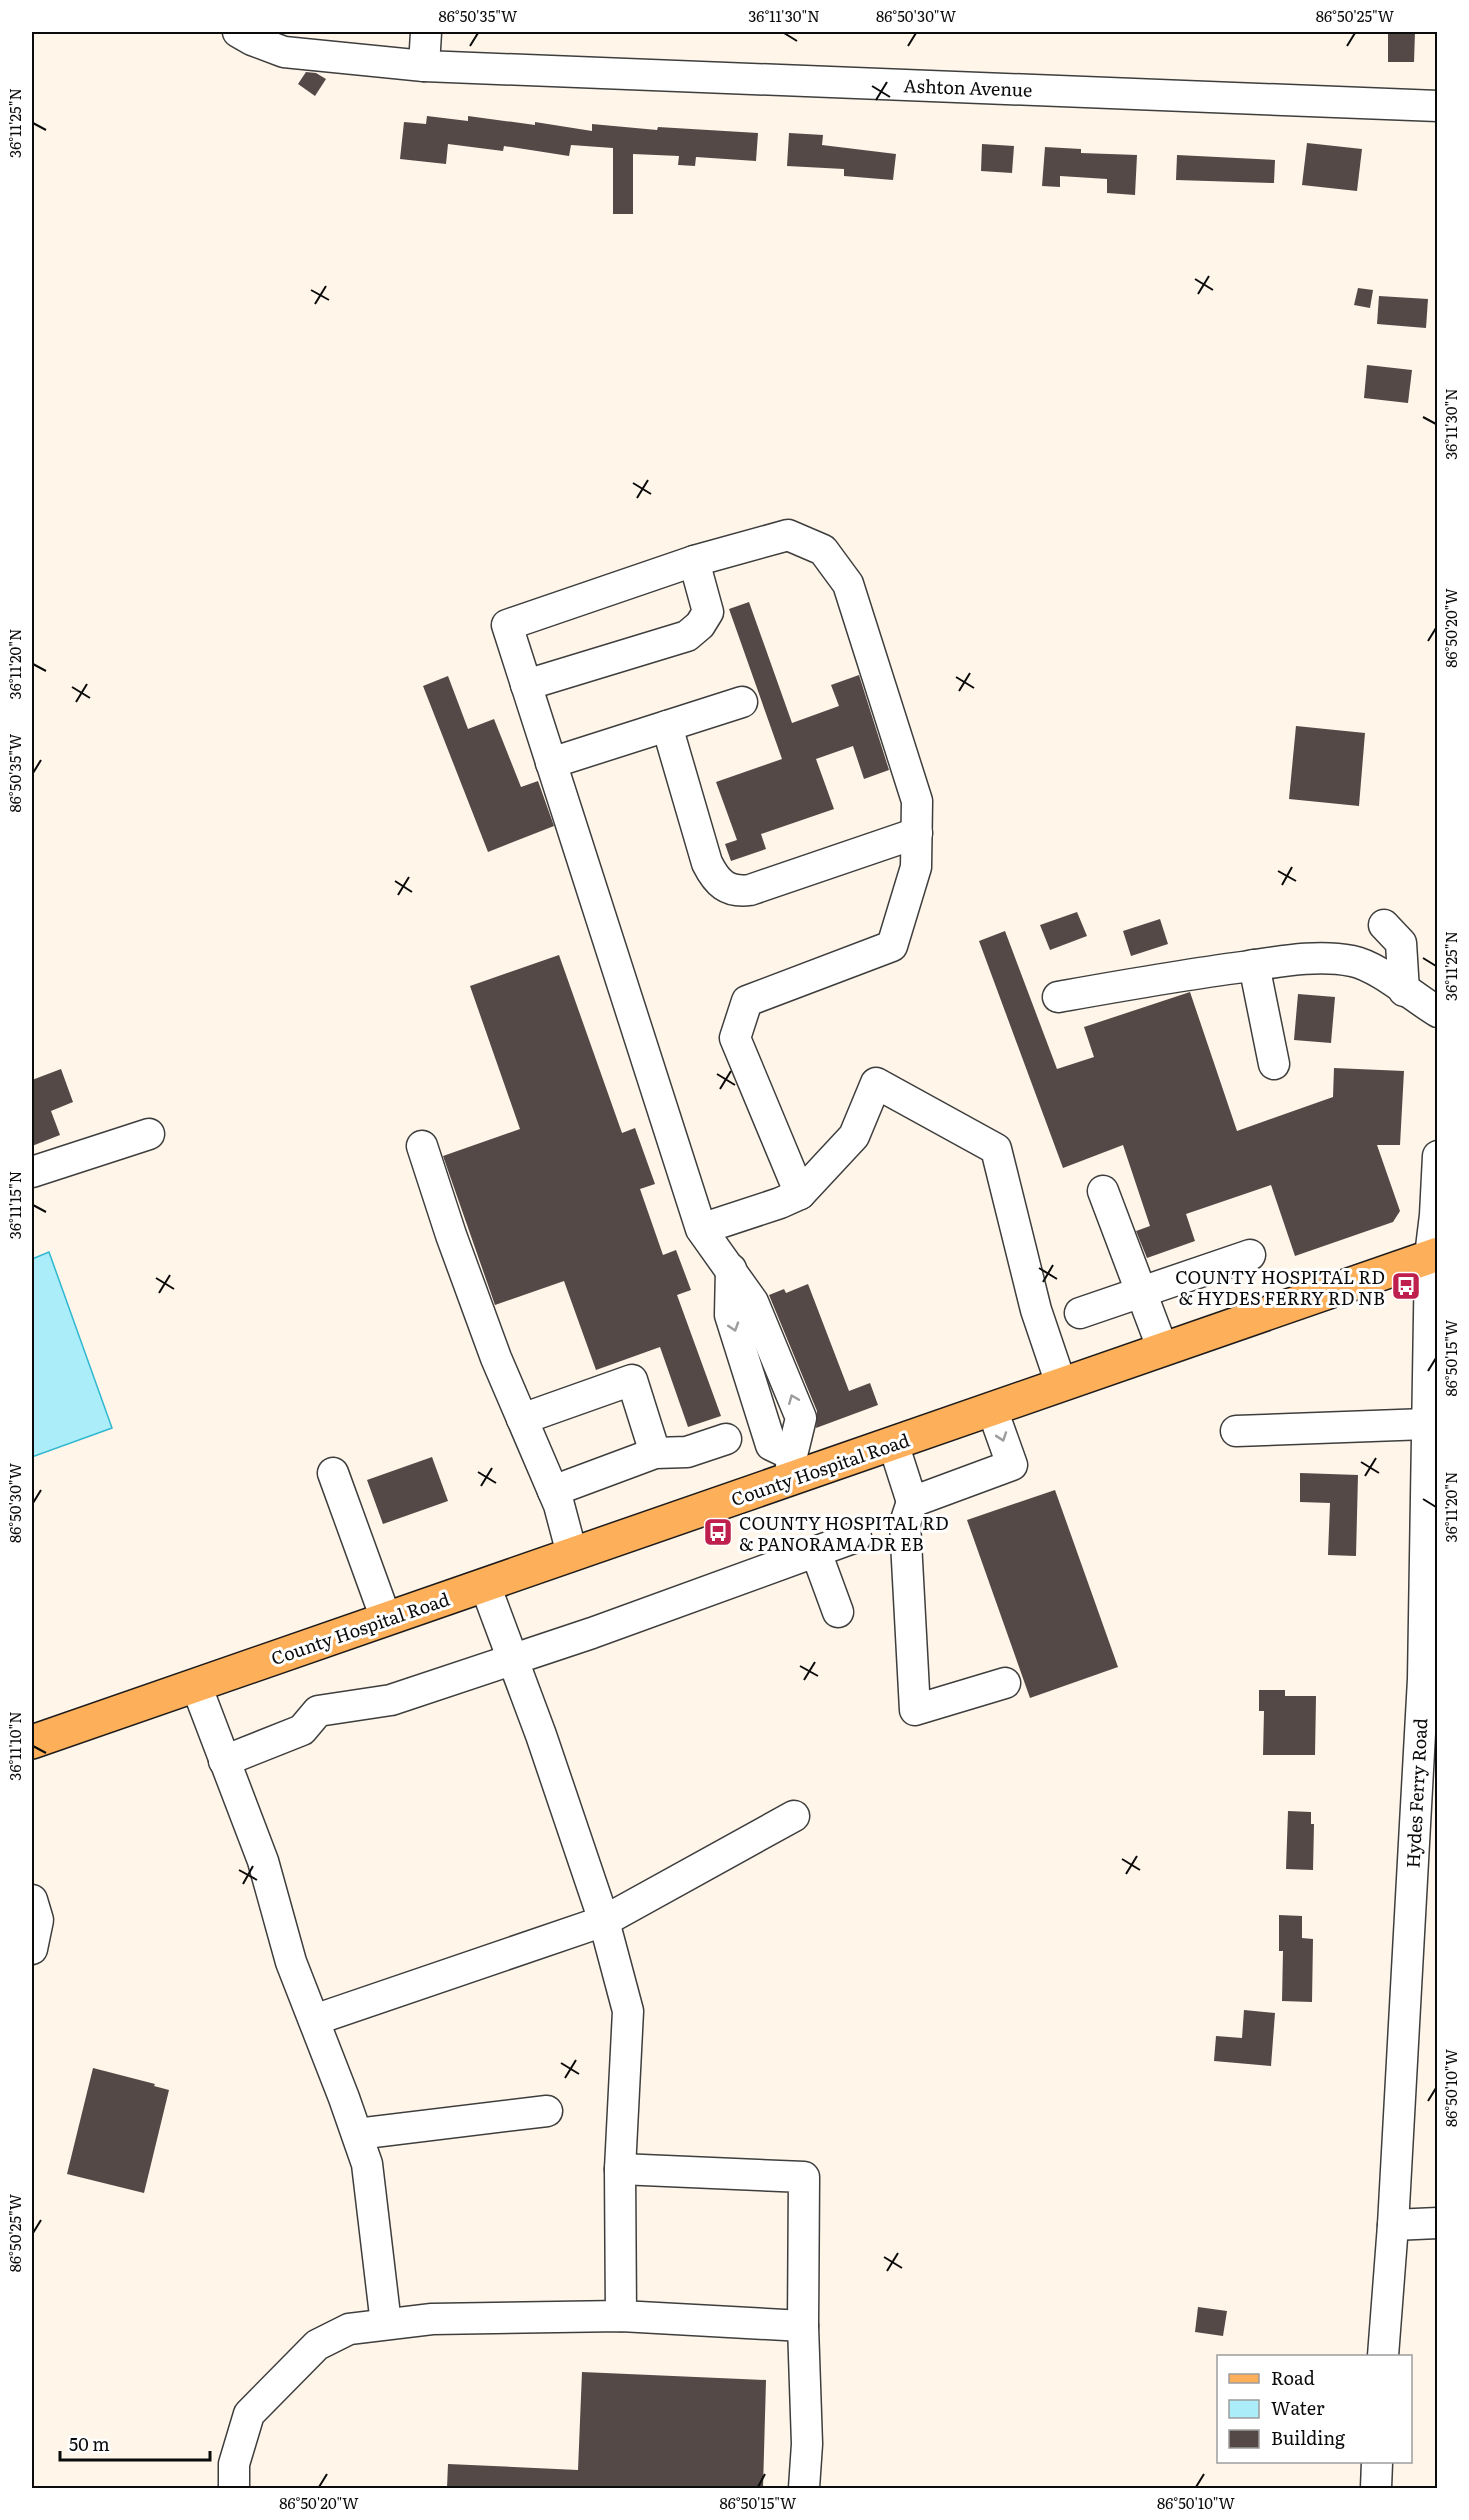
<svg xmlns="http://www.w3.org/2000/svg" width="1469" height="2520" font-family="Literata,serif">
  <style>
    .water { fill: #abedf8; stroke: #30b7d1; stroke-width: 1.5 }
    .building { fill: #544947 }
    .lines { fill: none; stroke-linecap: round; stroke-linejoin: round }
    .minor-casing { stroke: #3e3e3e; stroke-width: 33 }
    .major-casing { stroke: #1c1c1c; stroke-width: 36 }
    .minor { stroke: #fff; stroke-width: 30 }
    .major { stroke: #fdaf5a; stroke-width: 33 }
    .oneway { stroke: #9d9d9d }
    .ticks { fill: none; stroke: #0b0b0b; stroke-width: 2 }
    .labels { text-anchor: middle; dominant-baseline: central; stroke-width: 6; stroke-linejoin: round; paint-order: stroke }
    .street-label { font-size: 18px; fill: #0b0b0b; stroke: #fff }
    .poi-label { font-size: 18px; fill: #0b0b0b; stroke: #fff; text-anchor: end }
    .neatline { fill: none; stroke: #0b0b0b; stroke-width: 2 }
    .ticks-label { font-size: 15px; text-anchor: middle; fill: #0b0b0b }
  </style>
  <rect width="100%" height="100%" fill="#fff5e8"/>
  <!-- water -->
  <path class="water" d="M49 1252 112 1428 32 1457V1259Z"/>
  <!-- building -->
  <g class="building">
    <path d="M1388 32H1415L1414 62H1388Z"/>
    <path d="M306 72 316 73 326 79 315 96 298 84Z"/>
    <path d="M427 116 468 121V116L535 125V122L592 131V124L657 130 658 127 758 133 756 161 696 157 695 166 678 165 679 156 633 154V214H613V148L571 145 569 156 504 146 503 151 448 144 446 164 400 159 404 122 426 124Z"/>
    <path d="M789 133 823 135 822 145 896 154 893 180 844 176V169L787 166Z"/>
    <path d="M1307 143 1362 149 1357 191 1302 185Z"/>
    <path d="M982 144 1014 146 1012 173 981 171Z"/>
    <path d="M1045 147 1081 149V153L1137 155 1135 195 1107 193V179L1060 176V187L1042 186Z"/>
    <path d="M1177 155 1275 160 1274 183 1176 180Z"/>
    <path d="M1358 288 1373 290 1370 308 1354 305Z"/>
    <path d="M1379 296 1428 299 1426 328 1377 324Z"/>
    <path d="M1367 365 1412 370 1408 403 1364 398Z"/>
    <path d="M749 602 792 723 839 706 831 685 859 675 889 770 864 779 853 746 816 759 834 809 761 834 766 849 731 861 725 844 737 840 716 782 782 759 729 609Z"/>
    <path d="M448 676 468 729 494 719 521 787 538 781 554 826 488 852 423 686Z"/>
    <path d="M1296 726 1365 733 1359 806 1289 799Z"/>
    <path d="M1077 912 1087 936 1050 950 1040 925Z"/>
    <path d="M1160 919 1168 944 1131 956 1123 931Z"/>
    <path d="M1005 931 1057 1069 1094 1057 1084 1027 1190 992 1237 1131 1333 1097 1334 1068 1404 1071 1400 1145H1377L1400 1211 1393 1222 1295 1256 1271 1185 1186 1214 1195 1241 1147 1258 1136 1231 1150 1226 1123 1145 1063 1168 979 941Z"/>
    <path d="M559 955 622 1133 635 1128 655 1184 640 1189 663 1255 676 1250 691 1290 677 1295 721 1416 688 1427 660 1347 596 1370 564 1281 495 1305 443 1156 520 1129 470 986Z"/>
    <path d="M1298 994 1335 997 1331 1043 1294 1040Z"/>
    <path d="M61 1069 73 1102 51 1111 60 1135 32 1146V1080Z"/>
    <path d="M808 1284 849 1391 870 1383 878 1405 816 1428 817 1411 769 1295 784 1289 786 1293Z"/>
    <path d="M432 1457 448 1501 383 1524 367 1480Z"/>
    <path d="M1300 1473 1358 1475 1356 1556 1328 1555 1330 1503 1300 1502Z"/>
    <path d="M1055 1490 1118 1667 1030 1698 967 1520Z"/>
    <path d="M1259 1690H1285V1696H1316L1315 1755H1263L1264 1711H1259Z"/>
    <path d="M1288 1811 1311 1812V1824H1314L1313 1870 1286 1869Z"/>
    <path d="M1279 1915 1302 1916V1938L1313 1939 1312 2002 1282 2001 1283 1951H1279Z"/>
    <path d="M1244 2010 1275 2013 1271 2066 1214 2061 1216 2036 1242 2038Z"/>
    <path d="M93 2068 155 2084 154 2086 169 2090 144 2193 67 2174Z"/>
    <path d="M1198 2307 1227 2311 1223 2336 1195 2332Z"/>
    <path d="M582 2372 766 2380 763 2488H447L448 2464 578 2470Z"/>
  </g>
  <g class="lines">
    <!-- minor casing -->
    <g class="minor-casing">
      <g id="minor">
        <path d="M238 32 252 40 284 52 424 66"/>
        <path d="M426 32 424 66 1438 106"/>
        <path d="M526 685 687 636 700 625 708 612 694 561"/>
        <path d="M667 726 707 863C717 883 727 893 750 890L917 833"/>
        <path d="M551 763 742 702"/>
        <path d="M1384 925 1401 943 1404 991"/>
        <path d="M1254 965 1274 1064"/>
        <path d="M1058 997C1120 986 1181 975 1243 967 1278 962 1316 954 1352 961 1378 966 1413 997 1438 1012"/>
        <path d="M422 1146 451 1235 496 1358 559 1505 572 1554"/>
        <path d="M32 1172 149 1134"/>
        <path d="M1103 1191 1163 1350"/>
        <path d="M800 1194 854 1136 876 1083 996 1149 1036 1310 1061 1384"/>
        <path d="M701 1229 780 1203 800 1194 735 1038 747 1001 892 946 916 867 917 801 848 584 823 550 788 535 694 561 507 625 701 1229 753 1302 801 1418 792 1455 790 1479"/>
        <path d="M731 1269 730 1315 771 1445 792 1455"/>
        <path d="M1080 1313 1250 1255"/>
        <path d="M522 1419 632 1380 655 1453"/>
        <path d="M1236 1431 1426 1424"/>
        <path d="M893 1443 912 1502 1012 1465 992 1409"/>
        <path d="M333 1473 386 1619"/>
        <path d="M553 1491 655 1453 687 1452 726 1439"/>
        <path d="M912 1502 905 1523 915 1710 1005 1683"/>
        <path d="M816 1552 838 1612"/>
        <path d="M485 1585 541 1735 604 1921 794 1816"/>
        <path d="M196 1685 263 1861 291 1962 344 2098 367 2164 386 2324"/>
        <path d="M224 1761 302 1730 318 1711 391 1700 592 1633 856 1537"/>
        <path d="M32 1900 38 1920 32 1949"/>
        <path d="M314 2020 604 1921 628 2011 620 2169 621 2316"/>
        <path d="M357 2134 547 2111"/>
        <path d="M620 2169 804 2177 803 2326"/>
        <path d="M1393 2225 1438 2223"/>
        <path d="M1383 2356 1393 2225 1423 1679 1430 1256 1435 1215 1438 1156"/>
        <path d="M234 2488V2464L249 2414 317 2345 349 2329 432 2319 621 2316 803 2326 807 2444 804 2488"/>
        <path d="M1376 2488 1377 2462"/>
      </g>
    </g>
    <!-- major casing -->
    <g class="major-casing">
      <path id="major" d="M32 1742 1438 1254"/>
    </g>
    <!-- minor -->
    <use href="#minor" class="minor"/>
    <!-- major -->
    <use href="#major" class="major"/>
  </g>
  <!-- one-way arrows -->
  <defs><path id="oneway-chevron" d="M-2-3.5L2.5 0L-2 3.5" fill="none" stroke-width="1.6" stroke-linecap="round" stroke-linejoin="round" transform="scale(1.5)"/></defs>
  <g class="oneway">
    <use href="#oneway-chevron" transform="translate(734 1327) rotate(72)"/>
    <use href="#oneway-chevron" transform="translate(793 1399) rotate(-112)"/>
    <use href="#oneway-chevron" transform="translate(1002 1437) rotate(71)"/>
  </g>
  <!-- ticks -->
  <path class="ticks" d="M784 33 797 41M470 46 478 33M908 46 916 33M1347 46 1355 33M872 86 890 97M876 100 887 82M33 123 46 130M1195 279 1213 290M311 290 329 300M1198 294 1209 276M315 304 326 286M1423 417 1436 424M633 483 651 494M637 498 648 480M1428 641 1436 628M33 664 46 671M956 677 974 688M72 687 90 698M959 691 970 673M76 702 87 684M33 773 41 760M1278 871 1296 881M395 881 412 892M1282 885 1292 867M398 895 409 877M1423 958 1436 966M717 1074 735 1085M720 1089 731 1071M33 1205 46 1212M1039 1268 1057 1279M156 1278 174 1289M1043 1282 1053 1265M159 1293 170 1275M1428 1371 1436 1358M1361 1462 1379 1473M478 1472 496 1483M1365 1476 1376 1458M481 1486 492 1468M1423 1499 1436 1507M33 1503 41 1490M800 1666 818 1676M804 1680 815 1662M33 1746 46 1753M1122 1859 1140 1870M239 1870 257 1880M1126 1874 1137 1856M243 1884 253 1866M561 2063 579 2074M565 2078 576 2060M1428 2101 1436 2088M33 2233 41 2220M884 2257 902 2268M887 2271 898 2253M319 2487 327 2474M758 2487 765 2474M1196 2487 1204 2474"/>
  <!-- icons -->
  <defs>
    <g id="bus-square" transform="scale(1.5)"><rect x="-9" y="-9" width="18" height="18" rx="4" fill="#be1f4c" stroke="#fff"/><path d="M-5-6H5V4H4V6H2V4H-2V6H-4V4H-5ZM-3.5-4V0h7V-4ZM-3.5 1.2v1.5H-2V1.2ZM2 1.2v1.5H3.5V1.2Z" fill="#fff"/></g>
  </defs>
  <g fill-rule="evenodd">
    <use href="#bus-square" x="1406" y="1286"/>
    <use href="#bus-square" x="718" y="1532"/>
  </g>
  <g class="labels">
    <!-- street labels -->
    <g class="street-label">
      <text transform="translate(968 87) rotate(2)">Ashton Avenue</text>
      <text transform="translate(820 1469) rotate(-19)">County Hospital Road</text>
      <text transform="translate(360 1628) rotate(-19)">County Hospital Road</text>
      <text transform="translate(1416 1793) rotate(-87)">Hydes Ferry Road</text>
    </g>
    <!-- poi labels -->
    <g class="poi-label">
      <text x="1385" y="1276">COUNTY HOSPITAL RD<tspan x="1385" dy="21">&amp; HYDES FERRY RD NB</tspan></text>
      <text x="739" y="1522" text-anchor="start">COUNTY HOSPITAL RD<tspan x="739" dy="21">&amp; PANORAMA DR EB</tspan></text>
    </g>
  </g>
  <!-- border -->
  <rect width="1469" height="2520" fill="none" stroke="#ffffff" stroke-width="66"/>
  <!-- legend -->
  <rect x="1217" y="2355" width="195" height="108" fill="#ffffff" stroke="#9d9d9d" stroke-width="1.5"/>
  <rect x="1229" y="2374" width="30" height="9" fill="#fdaf5a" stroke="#9d9d9d" stroke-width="1.5"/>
  <text x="1271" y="2385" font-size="18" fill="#0b0b0b">Road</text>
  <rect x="1229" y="2400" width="30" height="18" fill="#abedf8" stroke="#9d9d9d" stroke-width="1.5"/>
  <text x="1271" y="2415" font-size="18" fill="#0b0b0b">Water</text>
  <rect x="1229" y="2430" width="30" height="18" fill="#544947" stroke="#9d9d9d" stroke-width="1.5"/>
  <text x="1271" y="2445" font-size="18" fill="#0b0b0b">Building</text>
  <!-- scale -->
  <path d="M60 2451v9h150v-9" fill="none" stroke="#0b0b0b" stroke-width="3"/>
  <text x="69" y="2451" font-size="18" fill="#0b0b0b" stroke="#ffffff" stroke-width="4.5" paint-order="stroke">50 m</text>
  <rect x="33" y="33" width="1403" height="2454" class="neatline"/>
  <g class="ticks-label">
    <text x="478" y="22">86°50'35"W</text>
    <text x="784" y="22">36°11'30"N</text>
    <text x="916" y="22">86°50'30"W</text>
    <text x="1355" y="22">86°50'25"W</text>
    <text transform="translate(16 123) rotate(-90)" y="5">36°11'25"N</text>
    <text transform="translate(1452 424) rotate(-90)" y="5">36°11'30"N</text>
    <text transform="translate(1452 628) rotate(-90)" y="5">86°50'20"W</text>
    <text transform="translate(16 664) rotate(-90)" y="5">36°11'20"N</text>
    <text transform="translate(16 773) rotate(-90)" y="5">86°50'35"W</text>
    <text transform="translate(1452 966) rotate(-90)" y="5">36°11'25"N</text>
    <text transform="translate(16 1205) rotate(-90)" y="5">36°11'15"N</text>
    <text transform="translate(1452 1358) rotate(-90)" y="5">86°50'15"W</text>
    <text transform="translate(16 1503) rotate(-90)" y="5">86°50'30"W</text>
    <text transform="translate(1452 1507) rotate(-90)" y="5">36°11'20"N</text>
    <text transform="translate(16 1746) rotate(-90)" y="5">36°11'10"N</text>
    <text transform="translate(1452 2088) rotate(-90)" y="5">86°50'10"W</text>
    <text transform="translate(16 2233) rotate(-90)" y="5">86°50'25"W</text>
    <text x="319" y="2509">86°50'20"W</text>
    <text x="758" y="2509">86°50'15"W</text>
    <text x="1196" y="2509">86°50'10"W</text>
  </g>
</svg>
